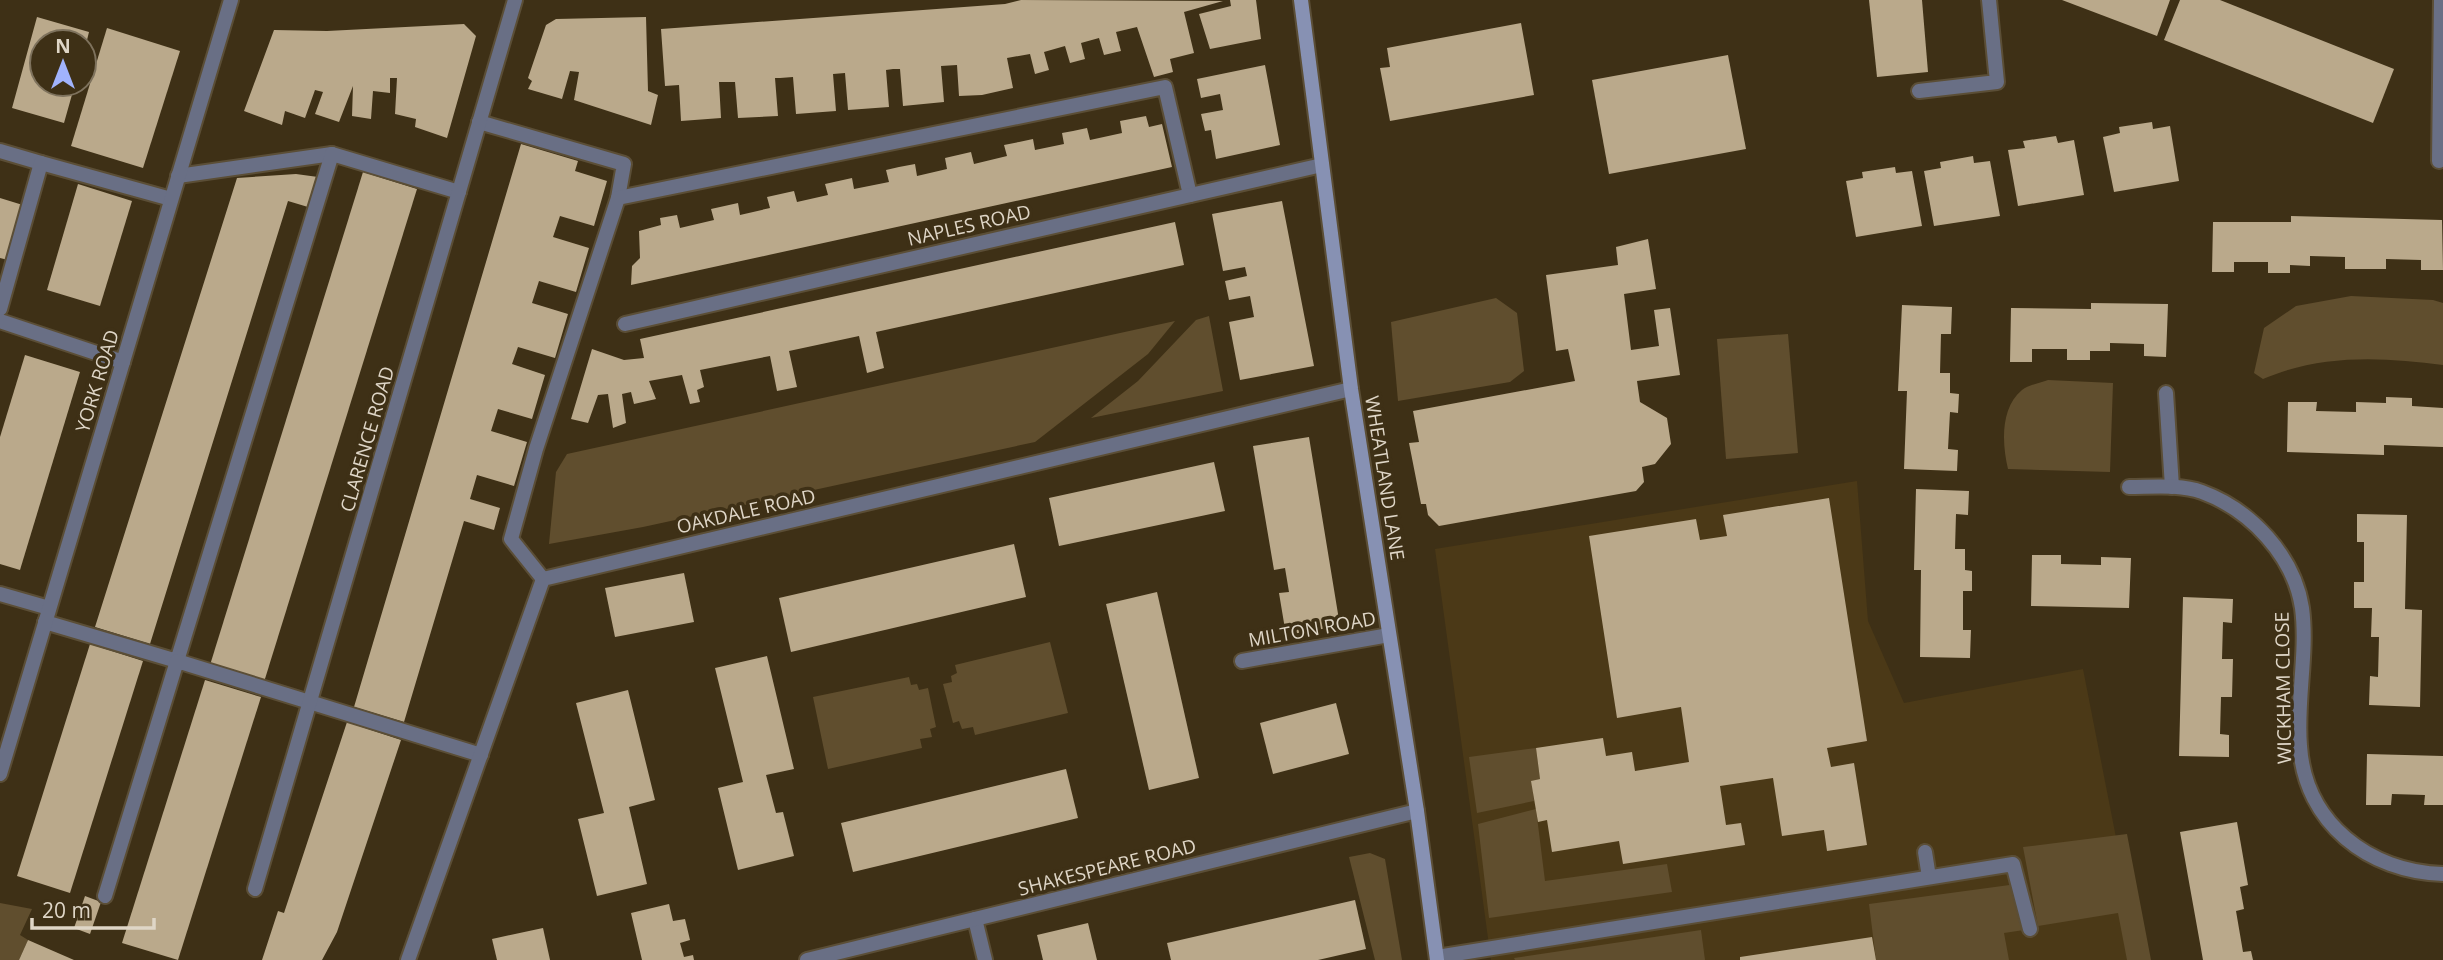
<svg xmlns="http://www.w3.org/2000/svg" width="2443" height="960" font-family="'Open Sans',sans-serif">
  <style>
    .built { fill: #4b3917 }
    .green { fill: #604e2e }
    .building { fill: #baa98b }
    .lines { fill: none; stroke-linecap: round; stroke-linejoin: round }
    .service-casing { stroke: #5b4e36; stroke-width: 18 }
    .minor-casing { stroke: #5b4e36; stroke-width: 18 }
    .secondary-casing { stroke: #5b4e36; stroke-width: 18 }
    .service { stroke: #696f85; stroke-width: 14 }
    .minor { stroke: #696f85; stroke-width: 14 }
    .secondary { stroke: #8791b3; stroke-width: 14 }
    .labels { text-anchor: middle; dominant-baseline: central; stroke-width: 7; stroke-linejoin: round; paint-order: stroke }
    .street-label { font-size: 19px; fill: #dfd6c7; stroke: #3e3016 }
  </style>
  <rect width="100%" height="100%" fill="#3e3016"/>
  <!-- built -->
  <path class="built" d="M1857 481 1868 621 1904 703 2083 669 2140 960H1491L1435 549Z"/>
  <!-- green -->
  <g class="green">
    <path d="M2351 296 2433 300 2443 303V365C2382 357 2321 354 2263 379L2254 373 2264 328 2296 306Z"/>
    <path d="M1496 298 1517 313 1524 371 1510 382 1398 401 1391 322Z"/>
    <path d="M1209 316 1223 391 1091 418 1138 381 1196 320Z"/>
    <path d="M1175 321 1148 354 1035 442 643 527 549 544 556 472 567 454Z"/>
    <path d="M1788 334 1798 453 1726 459 1717 339Z"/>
    <path d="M2048 380 2113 383 2110 472 2008 469C2002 444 2000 408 2022 390 2028 385 2040 383 2048 380Z"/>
    <path d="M1050 642 1068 713 975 735 973 727 962 729 959 721 953 723 943 684 952 682 951 676 957 673 955 665Z"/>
    <path d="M909 677 911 685 917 684 919 690 928 688 936 727 930 729 932 737 920 739 922 748 828 769 813 697Z"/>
    <path d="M1536 748 1540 779 1532 781 1534 801 1477 813 1469 757Z"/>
    <path d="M1536 809 1545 881 1667 864 1672 892 1489 918 1478 824Z"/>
    <path d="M2127 834 2151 960H2127L2118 913 2038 926 2023 847Z"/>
    <path d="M1370 853 1385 859 1402 960H1375L1349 857Z"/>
    <path d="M2017 884 2024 930 2004 933 2009 960H1876L1869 904Z"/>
    <path d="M0 903 32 909 20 935 28 940 19 960H0Z"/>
    <path d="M1701 930 1705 960H1515L1514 958Z"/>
  </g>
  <!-- building -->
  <g class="building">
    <path d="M1021 0 1223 1 1184 12 1194 53 1170 59 1173 72 1154 77 1137 27 1116 32 1121 51 1104 55 1099 38 1081 43 1085 59 1070 63 1065 46 1044 52 1049 70 1035 74 1030 54 1007 58 1013 88 982 95 959 96 957 65 941 66 944 102 903 106 900 69H893L886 70 889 107 848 110 845 73 833 74 836 111 796 114 793 77 780 78H775L778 116 738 118 735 82H719L721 118 681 121 679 85 665 86 661 29 1005 4Z"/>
    <path d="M1230 0H1256L1261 39 1210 49 1199 14 1231 6Z"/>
    <path d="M1869 0H1922L1928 72 1877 77Z"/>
    <path d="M2062 0H2170L2157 36Z"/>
    <path d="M2180 0H2220L2394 69 2373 123 2164 40Z"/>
    <path d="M37 17 89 32 85 48 84 42H42V84H75L64 123 12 108Z"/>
    <path d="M646 17 648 91 658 95 651 125 574 100 579 72 570 71 562 99 528 89 532 81 528 78 546 25 556 19Z"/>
    <path d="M1521 23 1534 95 1390 121 1380 68 1390 67 1387 48Z"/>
    <path d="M464 24 476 36 447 138 415 127 416 119 395 114 397 78H390V93L373 91 371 119 352 116 353 86 339 122 315 114 323 92 315 90 305 118 285 111 282 125 244 111 274 30 327 31Z"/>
    <path d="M107 28 180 51 143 168 71 146Z"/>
    <path d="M1728 55 1746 149 1609 174 1592 80Z"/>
    <path d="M1265 65 1280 145 1216 159 1211 130 1205 131 1201 114 1223 110 1220 94 1201 98 1197 79Z"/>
    <path d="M1146 116 1149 127 1162 124 1172 167 631 285 632 266 640 258 639 231 661 225 660 218 677 215 680 228 714 220 711 209 738 203 740 215 770 208 767 197 794 191 797 202 828 195 825 184 852 178 854 189 889 182 886 170 899 167 915 164 917 176 947 169 945 158 971 152 974 164 1007 156 1004 145 1019 142 1033 139 1035 150 1064 144 1062 133 1073 131 1087 128 1090 140 1122 133 1120 121Z"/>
    <path d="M2152 122 2153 129 2170 126 2179 181 2114 192 2103 137 2120 133 2119 127Z"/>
    <path d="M2056 136 2058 143 2074 140 2084 195 2018 206 2008 150 2025 148 2023 141Z"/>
    <path d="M521 144 578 161 575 171 607 181 594 226 560 216 553 237 589 248 576 292 539 281 532 303 568 314 555 358 518 347 512 364 545 375 532 419 498 409 491 431 527 442 514 486 477 475 470 499 500 508 494 530 464 521 404 722 354 707Z"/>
    <path d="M1973 156 1974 163 1990 161 2000 216 1934 226 1924 171 1941 168 1940 162Z"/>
    <path d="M1895 167 1896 173 1912 171 1922 226 1856 237 1846 181 1863 178 1862 172Z"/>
    <path d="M363 172 417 189 264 682 210 665Z"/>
    <path d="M296 174 318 177 308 207 288 201 150 644 95 627 237 178Z"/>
    <path d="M78 184 132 201 100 306 47 290Z"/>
    <path d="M0 198 26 206 8 260 0 258Z"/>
    <path d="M1282 201 1314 366 1240 380 1229 322 1254 317 1250 296 1229 300 1225 281 1247 276 1245 267 1223 271 1212 214Z"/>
    <path d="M2291 216 2442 220 2443 270H2421V260L2386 259V269H2345V257L2310 256V266L2290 265V273H2268V262H2234V272H2212L2213 222H2291Z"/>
    <path d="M1175 222 1184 265 876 332 884 368 867 373 859 336 789 351 797 387 777 391 770 356 700 370 704 387 697 390 700 402 690 404 682 375 649 381 656 399 634 404 631 392 622 394 626 423 613 428 608 394 598 395 588 423 571 419 592 349 624 360 644 358 640 339Z"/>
    <path d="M1648 239 1656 289 1624 294 1631 350 1659 346 1654 310 1670 308 1680 375 1637 381 1640 402 1667 418 1671 444 1655 464 1642 467 1644 482 1636 491 1439 526 1428 515 1426 504H1421L1409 443 1419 442 1413 411 1575 381 1568 349 1556 351 1546 275 1618 265 1616 247Z"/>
    <path d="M2091 303 2168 304 2166 357 2144 356V344L2110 343V351H2090V360H2067V349H2032V362H2010L2011 308 2091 309Z"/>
    <path d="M1902 305 1952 307 1951 334H1941L1940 373H1950V393L1959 394 1958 413 1950 412 1948 449 1958 450 1957 471 1904 469 1907 391H1898Z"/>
    <path d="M25 355 80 372 20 570 0 564V437Z"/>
    <path d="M2386 397 2412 398V406L2443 408V447L2384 445V455L2287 452 2288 402H2317L2316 411 2356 412V402L2386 403Z"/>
    <path d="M1309 437 1340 626 1286 635 1279 593 1289 592 1285 568 1274 570 1253 446Z"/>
    <path d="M1214 462 1225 511 1059 546 1049 498Z"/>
    <path d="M1916 489 1969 491 1968 515 1956 514 1955 549H1965V570L1972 571V591H1963V630H1971L1970 658 1920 657 1921 570H1914Z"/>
    <path d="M1829 498 1867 741 1827 748 1831 767 1854 763 1867 845 1827 851 1824 830 1782 836 1773 778 1720 786 1726 825 1741 823 1745 845 1623 864 1619 841 1552 852 1547 820 1538 822 1531 781 1540 779 1536 748 1603 738 1606 756 1632 752 1635 771 1689 762 1681 707 1617 718 1589 536 1696 519 1700 540 1727 536 1723 515Z"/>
    <path d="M2357 514 2407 515 2405 609 2422 610 2420 707 2369 705 2370 676 2378 677 2379 637H2371L2372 608H2354V582H2364V542H2357Z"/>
    <path d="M1014 544 1026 597 791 652 779 598Z"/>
    <path d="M2032 555H2061V564L2101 565V557L2131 558 2129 608 2031 606Z"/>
    <path d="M684 573 694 622 615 637 605 588Z"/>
    <path d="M1157 592 1199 778 1149 790 1106 604Z"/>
    <path d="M2183 597 2233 599 2232 623 2223 622 2222 659H2233L2232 697H2221L2220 734 2229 735V757L2179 756Z"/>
    <path d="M90 644 143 661 70 893 17 876Z"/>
    <path d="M767 656 794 769 766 775 776 813 783 812 794 856 738 870 718 788 743 782 715 668Z"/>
    <path d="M205 680 261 697 178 960 122 943Z"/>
    <path d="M628 690 655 800 629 807 647 884 597 896 578 819 604 813 576 703Z"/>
    <path d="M1336 703 1349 754 1273 774 1260 723Z"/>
    <path d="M347 722 401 740 337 932 322 960H262L278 911 284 913Z"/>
    <path d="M2367 754 2443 756V805H2424L2425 795 2392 794 2391 805H2366Z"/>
    <path d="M1066 769 1078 818 853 872 841 823Z"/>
    <path d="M2237 822 2248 885 2240 887 2244 909 2236 911 2243 952 2251 951 2253 960H2203L2180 832Z"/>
    <path d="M85 896 101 902 90 934 74 928Z"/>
    <path d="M1355 900 1366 949 1318 960H1171L1167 943Z"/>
    <path d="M669 904 673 921 685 919 690 940 680 943 684 957 693 955 694 960H642L631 913Z"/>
    <path d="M1088 923 1097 960H1043L1037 935Z"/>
    <path d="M543 928 550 960H497L492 939Z"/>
    <path d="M1872 937 1876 960H1740V957Z"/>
    <path d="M28 940 74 960H19Z"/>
  </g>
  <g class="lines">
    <!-- service casing -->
    <g class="service-casing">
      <g id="service">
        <path d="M479 122 624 164 618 198"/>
        <path d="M0 151 41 163"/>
        <path d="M178 176 332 154"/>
        <path d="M0 309 41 163 171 199"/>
        <path d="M543 579 511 539 536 449 618 198 1165 87 1190 195"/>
        <path d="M45 622 177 661 332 154 459 192"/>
        <path d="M1242 661 1389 635"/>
        <path d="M1925 852 1929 877"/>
        <path d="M105 896 177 661 481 755"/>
        <path d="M1437 957 2013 864 2030 929"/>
      </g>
    </g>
    <!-- minor casing -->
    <g class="minor-casing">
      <g id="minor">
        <path d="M1919 91 1997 82 1989 0"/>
        <path d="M2439 161 2441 0"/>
        <path d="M0 321 123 362"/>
        <path d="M625 324 1322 165"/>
        <path d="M2166 393 2172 487"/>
        <path d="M2129 487C2152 487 2180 484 2202 492 2251 510 2294 556 2302 608 2308 653 2296 701 2300 746 2305 823 2369 872 2443 874"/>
        <path d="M0 594 49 608"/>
        <path d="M0 774 231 0"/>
        <path d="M255 889 515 0"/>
        <path d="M975 919 985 960"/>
        <path d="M408 960 543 579 1351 389"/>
        <path d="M807 960 1417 811"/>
      </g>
    </g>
    <!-- secondary casing -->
    <g class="secondary-casing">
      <path id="secondary" d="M1301 0 1351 389 1417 811 1437 960"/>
    </g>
    <!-- service -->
    <use href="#service" class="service"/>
    <!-- minor -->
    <use href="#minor" class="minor"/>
    <!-- secondary -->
    <use href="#secondary" class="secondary"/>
  </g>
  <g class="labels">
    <!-- street labels -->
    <g class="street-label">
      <text transform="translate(969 225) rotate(-13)">NAPLES ROAD</text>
      <text transform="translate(97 381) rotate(-73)">YORK ROAD</text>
      <text transform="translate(367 439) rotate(-74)">CLARENCE ROAD</text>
      <text transform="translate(1385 478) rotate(81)">WHEATLAND LANE</text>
      <text transform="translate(746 511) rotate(-13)">OAKDALE ROAD</text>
      <text transform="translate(1312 629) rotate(-10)">MILTON ROAD</text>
      <text transform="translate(2283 688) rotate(-91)">WICKHAM CLOSE</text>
      <text transform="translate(1107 867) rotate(-14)">SHAKESPEARE ROAD</text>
    </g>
  </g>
  <!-- north arrow -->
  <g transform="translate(63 63)"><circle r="33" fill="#3e3016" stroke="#7e725d" stroke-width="2"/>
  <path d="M0-5L12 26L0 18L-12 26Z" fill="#a1b3fd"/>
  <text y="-10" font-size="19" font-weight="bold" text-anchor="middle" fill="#dfd6c7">N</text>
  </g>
  <!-- scale -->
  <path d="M32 918v10h122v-10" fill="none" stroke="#dfd6c7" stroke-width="3.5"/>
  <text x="42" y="918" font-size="21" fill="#dfd6c7" stroke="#3e3016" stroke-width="5" paint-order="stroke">20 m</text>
</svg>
